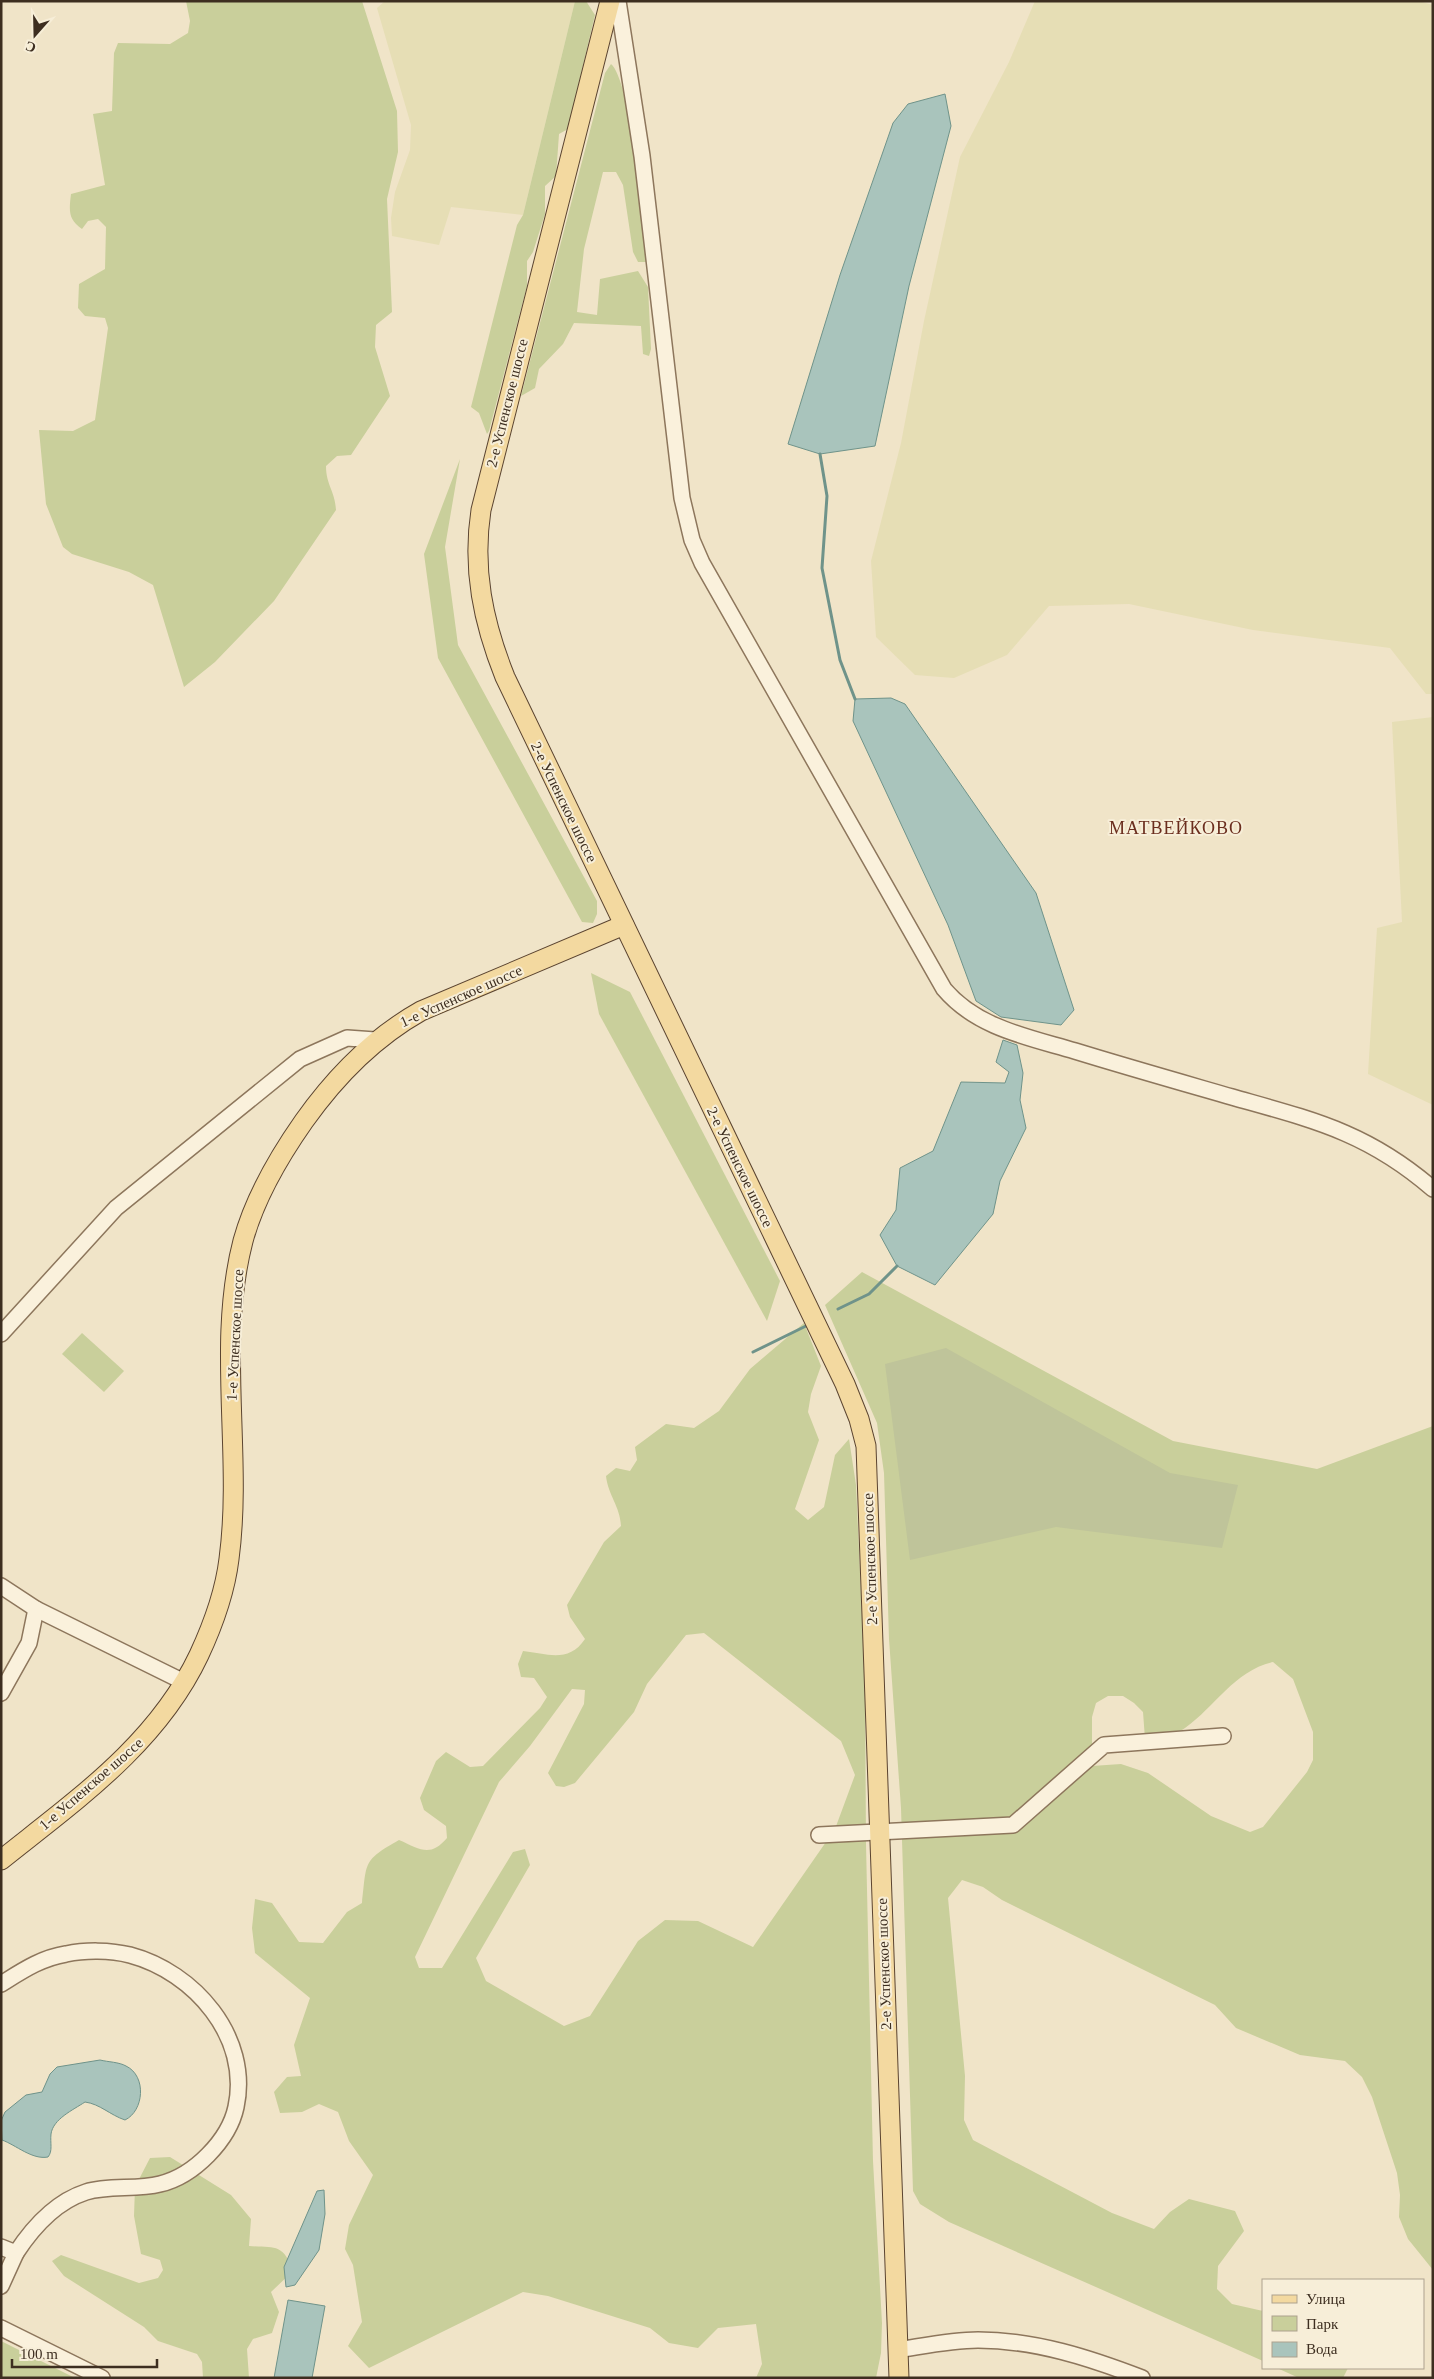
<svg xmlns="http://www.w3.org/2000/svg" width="1434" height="2379" font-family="'Times New Roman',serif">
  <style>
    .farmland { fill: #e6deb5 }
    .green { fill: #c9cf9b; fill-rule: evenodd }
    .cemetery { fill: #bfc49a }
    .water { fill: #a9c4bc; stroke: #6f938a }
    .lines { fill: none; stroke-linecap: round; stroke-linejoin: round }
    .stream { stroke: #6f938a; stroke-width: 3 }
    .minor-casing { stroke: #8d765c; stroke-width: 18 }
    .major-casing { stroke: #5b4430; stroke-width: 21 }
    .minor { stroke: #faf1dc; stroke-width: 15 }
    .major { stroke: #f3d9a0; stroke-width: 19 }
    .labels { text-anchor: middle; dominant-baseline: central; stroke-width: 4; stroke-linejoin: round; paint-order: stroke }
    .street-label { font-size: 15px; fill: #3d2e20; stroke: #f7eed8 }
    .quarter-label { font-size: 18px; letter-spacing: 1px; fill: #6b2e1e; stroke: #f7eed8 }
  </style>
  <rect width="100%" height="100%" fill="#f0e4c8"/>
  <!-- farmland -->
  <g class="farmland">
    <path d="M385 1H575L523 215 451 207 439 245 392 236 391 218 395 192 410 150 411 125 377 8Z"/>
    <path d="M1035 1H1418L1433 5V694H1426L1390 648 1253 630 1129 604 1049 606 1007 655 954 678 915 675 876 637 871 561 901 443 924 321 960 157 1009 62Z"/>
    <path d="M1433 717V1105L1368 1074 1377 928 1402 922 1392 722Z"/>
  </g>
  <!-- green -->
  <g class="green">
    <path d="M186 1H362L397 111 398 152 387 199 392 312 376 325 375 347 390 396 351 455 337 456 326 466C326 485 335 491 336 510L274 601 215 662 184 687 153 585 129 572 72 554 63 547 46 504 39 430 73 431 95 420 108 328 105 318 85 316 78 308 79 284 105 269 106 227 98 219 88 221 82 229C68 219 69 211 71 194L105 185 93 114 112 111 114 53 118 43 170 44 188 33 190 21Z"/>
    <path d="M575 1H586L595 15 568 129 559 134 556 176 545 186V214L533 252 527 261V286L489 431 487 434 479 413 471 407 517 225 523 215Z"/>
    <path d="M611 64C631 81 646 230 646 262H638L633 252 623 185 616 172H603L584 249 577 312 597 315 600 279 638 271 648 287 651 349 649 356 643 354 641 326 574 323 563 344 539 369 535 388 521 396 605 73Z"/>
    <path d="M460 459 445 547 458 645 597 901V914L593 923 582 922 438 658 424 554Z"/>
    <path d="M591 973 630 992 780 1281 767 1321 599 1014Z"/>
    <path d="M862 1272 1173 1441 1317 1469 1433 1426V2270L1408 2239 1399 2217 1400 2195 1397 2173 1372 2097 1362 2077 1345 2061 1300 2055 1236 2028 1215 2005 1002 1900 983 1887 962 1880 948 1898 965 2076 964 2120 973 2140 1112 2213 1154 2229 1170 2212 1189 2199 1235 2211 1244 2231 1218 2266 1217 2289 1232 2304 1263 2311V2361L949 2222 920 2204 913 2191 901 1808 889 1639 884 1473 877 1423 825 1305ZM1273 1662 1293 1679 1313 1732V1760L1307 1772 1263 1827 1250 1832 1211 1816 1148 1773 1121 1764 1092 1766V1717L1096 1703 1108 1696H1123L1134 1703 1143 1712 1145 1739C1157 1738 1175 1736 1185 1728 1216 1706 1234 1671 1273 1662Z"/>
    <path d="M804 1323 821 1366 811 1394 808 1412 819 1440 795 1509 808 1520 824 1507 835 1455 849 1439 856 1485 865 1681 866 1844 873 2161 882 2323 881 2353 876 2378H756L762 2364 756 2324 718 2328 698 2348 669 2343 650 2328 548 2296 523 2292 369 2368 348 2346 362 2322 353 2265 345 2249 349 2225 373 2175 349 2141 338 2112 319 2104 302 2112 280 2113 274 2092 287 2077 301 2076 294 2045 310 1998 255 1953 252 1928 255 1899 272 1903 299 1942 323 1943 347 1912 362 1903C367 1862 362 1861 399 1840 420 1849 430 1858 447 1838L446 1826 424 1810 420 1798 436 1761 446 1752 470 1767 483 1766 540 1708 547 1697 534 1678 521 1677 518 1664 523 1651C548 1654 569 1663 585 1639L570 1617 567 1605 604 1542 621 1526C620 1506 608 1495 606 1476L616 1468 630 1471 637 1460 635 1447 666 1424 694 1428 719 1411 750 1369ZM704 1633 841 1741 855 1775 835 1829 753 1947 698 1921 665 1920 638 1941 590 2016 564 2026 486 1981 476 1958 530 1865 525 1849 513 1852 442 1968H419L415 1957 499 1782 530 1746 572 1689 585 1690 584 1704 548 1773 556 1786 564 1787 575 1783 634 1712 647 1684 686 1635Z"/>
    <path d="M82 1333 124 1371 104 1392 62 1354Z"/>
    <path d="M170 2157 231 2195 251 2219 249 2246C275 2248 283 2243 293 2271L271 2292 279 2312 272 2333 253 2339 247 2349 249 2378H203L202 2362 197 2354 158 2341 144 2327 64 2276 52 2261 61 2255 139 2283 158 2278 163 2270 160 2260 141 2254 134 2216 135 2187 150 2158Z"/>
    <path d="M1 2341 73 2377V2378H1Z"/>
    <path d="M1277 2368H1348L1343 2378H1299Z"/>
  </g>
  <!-- cemetery -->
  <path class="cemetery" d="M946 1348 1170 1473 1238 1485 1222 1548 1056 1527 910 1560 885 1364Z"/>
  <!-- water -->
  <g class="water">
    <path d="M945 94 951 126 909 286 875 446 820 454 788 444 840 275 893 123 908 104Z"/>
    <path d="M891 698 905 704 1036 893 1074 1010 1061 1025 1001 1017 976 1001 948 925 853 721 855 699Z"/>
    <path d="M1003 1040 1017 1045 1023 1073 1020 1100 1026 1128 1000 1181 993 1214 935 1285 897 1266 880 1235 896 1210 900 1168 933 1151 961 1082 1005 1083 1009 1072 996 1062Z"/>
    <path d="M100 2060C108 2062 119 2062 126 2066 147 2076 144 2111 125 2120 110 2115 100 2104 85 2102 73 2110 53 2119 51 2134 50 2143 53 2151 48 2157 32 2160 16 2145 2 2140L1 2121 5 2112 26 2095 42 2092 50 2074 57 2067Z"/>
    <path d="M324 2190 325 2214 319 2250 295 2285 286 2287 284 2267 317 2191Z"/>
    <path d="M288 2300 325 2306 312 2378H274Z"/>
  </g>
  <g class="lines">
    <!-- stream -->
    <g class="stream">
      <path d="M820 454 827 496 822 568 840 660 855 699"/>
      <path d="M838 1309 869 1294 897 1266"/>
      <path d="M753 1352 808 1325"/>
    </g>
    <!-- minor casing -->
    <g class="minor-casing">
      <g id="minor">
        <path d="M618 1 642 156 682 498 692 540 702 563 944 989C977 1028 1028 1037 1075 1051 1127 1067 1180 1082 1232 1097 1313 1120 1367 1132 1433 1189"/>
        <path d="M1 1334 116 1208 300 1059 347 1038 375 1040"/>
        <path d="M1 1586 36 1609 184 1682"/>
        <path d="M1 1693 29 1643 36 1609"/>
        <path d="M819 1835 1013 1825 1104 1745 1223 1736"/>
        <path d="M1 1984C22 1971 41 1958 66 1954 85 1950 110 1950 130 1955 194 1972 251 2037 236 2107 229 2140 194 2176 160 2184 136 2190 109 2185 86 2192 55 2202 33 2227 16 2253L1 2247"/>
        <path d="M1 2286 16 2253"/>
        <path d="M1 2328 102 2378"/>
        <path d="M898 2350C924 2346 951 2340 978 2340 1035 2340 1090 2358 1142 2378"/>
      </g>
    </g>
    <!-- major casing -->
    <g class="major-casing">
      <g id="major">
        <path d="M610 1 481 510C472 569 483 622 505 677L845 1384 859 1419 866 1446 899 2378"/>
        <path d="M1 1860C76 1800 157 1744 199 1655 213 1625 225 1592 229 1559 243 1454 216 1345 243 1241 255 1197 278 1158 304 1121 336 1076 373 1038 421 1011L624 925"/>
      </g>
    </g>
    <!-- minor -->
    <use href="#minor" class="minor"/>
    <!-- major -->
    <use href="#major" class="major"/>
  </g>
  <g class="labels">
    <!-- street labels -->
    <g class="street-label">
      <text transform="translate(507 403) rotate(-76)">2-е Успенское шоссе</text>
      <text transform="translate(564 802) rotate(64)">2-е Успенское шоссе</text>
      <text transform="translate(461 996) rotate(-24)">1-е Успенское шоссе</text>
      <text transform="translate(740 1167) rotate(64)">2-е Успенское шоссе</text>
      <text transform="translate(235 1335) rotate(-87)">1-е Успенское шоссе</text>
      <text transform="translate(870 1559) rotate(-92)">2-е Успенское шоссе</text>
      <text transform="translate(91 1784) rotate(-41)">1-е Успенское шоссе</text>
      <text transform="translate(884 1964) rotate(-92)">2-е Успенское шоссе</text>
    </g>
    <!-- quarter labels -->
    <g class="quarter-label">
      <text x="1176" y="828">МАТВЕЙКОВО</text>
    </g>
  </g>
  <!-- border -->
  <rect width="1434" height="2379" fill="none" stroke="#3d2e20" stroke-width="5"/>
  <!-- legend -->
  <rect x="1262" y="2279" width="162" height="90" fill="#f7eed8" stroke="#ada18e"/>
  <rect x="1272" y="2295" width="25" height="8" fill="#f3d9a0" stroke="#ada18e"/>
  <text x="1306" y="2304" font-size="15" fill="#3d2e20">Улица</text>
  <rect x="1272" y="2316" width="25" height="15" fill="#c9cf9b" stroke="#ada18e"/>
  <text x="1306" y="2329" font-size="15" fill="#3d2e20">Парк</text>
  <rect x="1272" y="2342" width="25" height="15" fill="#a9c4bc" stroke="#ada18e"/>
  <text x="1306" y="2354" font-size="15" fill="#3d2e20">Вода</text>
  <!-- north arrow -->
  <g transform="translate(35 35) rotate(200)" stroke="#f7eed8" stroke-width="4" paint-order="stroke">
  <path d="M0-4L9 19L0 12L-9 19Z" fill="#3d2e20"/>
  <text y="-8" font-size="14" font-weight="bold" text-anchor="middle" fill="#3d2e20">С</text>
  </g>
  <!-- scale -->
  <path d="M12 2359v8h145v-8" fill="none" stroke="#3d2e20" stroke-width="2.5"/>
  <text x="20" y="2359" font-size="15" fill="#3d2e20" stroke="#f7eed8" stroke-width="4" paint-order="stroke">100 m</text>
</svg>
